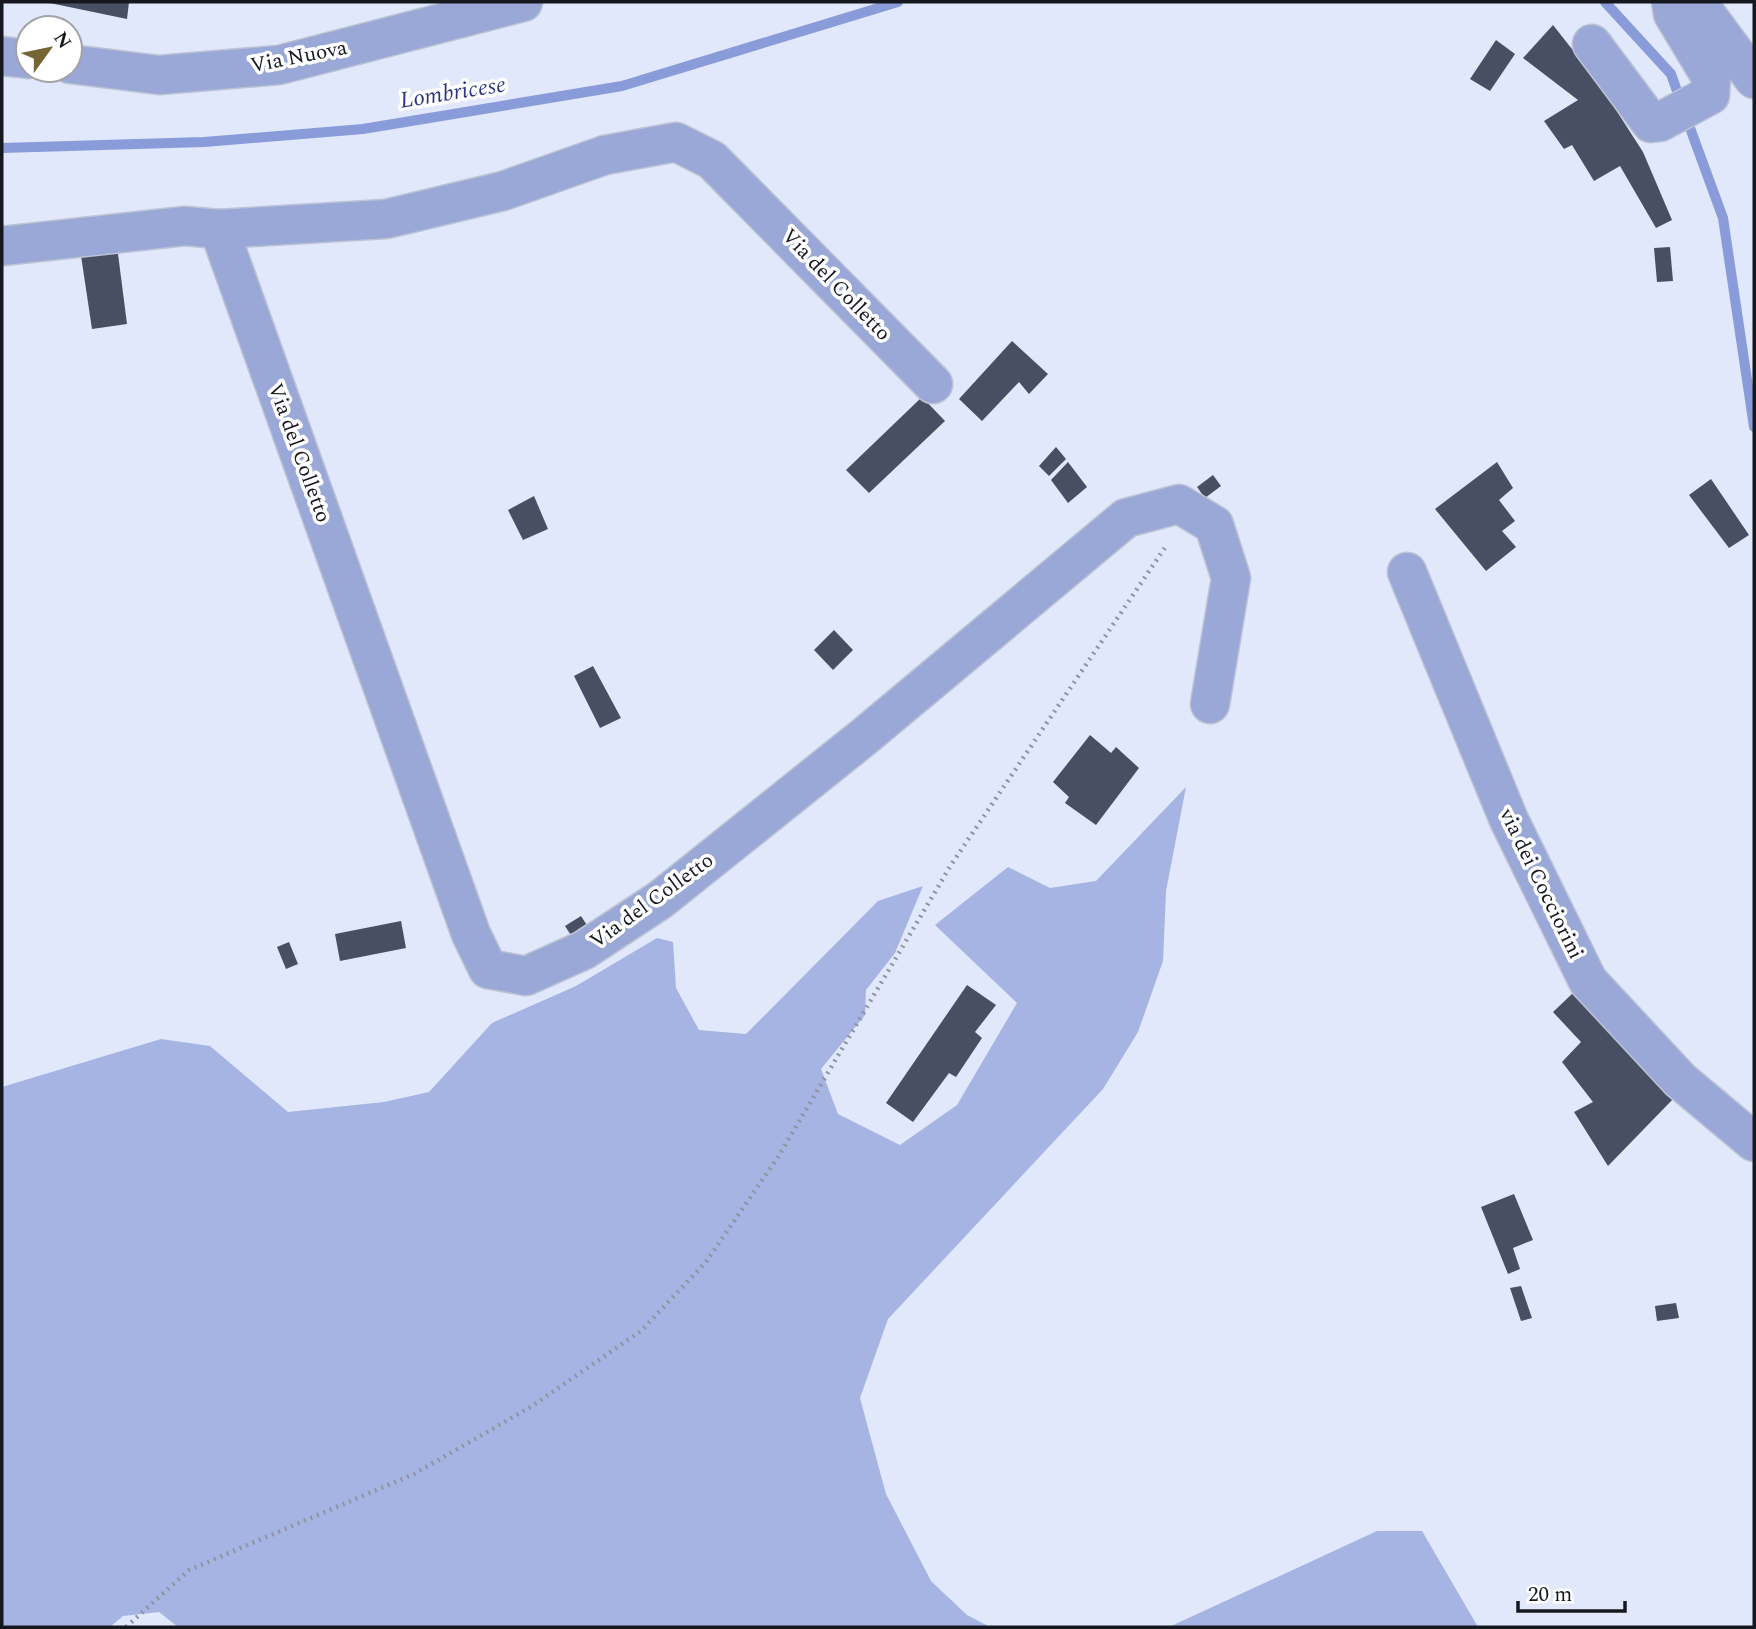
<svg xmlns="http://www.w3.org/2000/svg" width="1756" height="1629" font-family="Spectral,serif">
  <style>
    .green { fill: #a5b4e3 }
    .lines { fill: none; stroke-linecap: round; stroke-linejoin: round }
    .stream { stroke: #899bd9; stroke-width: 10 }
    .building { fill: #494f62 }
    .minor-casing { stroke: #bcc3d4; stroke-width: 41 }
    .path { stroke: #8f94a2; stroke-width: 4.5; stroke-dasharray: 2 5; stroke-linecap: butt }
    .minor { stroke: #9aa8d7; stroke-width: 38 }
    .labels { text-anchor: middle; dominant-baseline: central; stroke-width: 7; stroke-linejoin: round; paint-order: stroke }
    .street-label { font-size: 21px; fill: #161820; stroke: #fff }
    .water-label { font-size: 23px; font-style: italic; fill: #29367f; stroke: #fff }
  </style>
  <rect width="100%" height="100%" fill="#e1e8fb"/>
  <!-- green -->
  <g class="green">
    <path d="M1186 787 1166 891 1163 961 1138 1032 1103 1089 888 1319 860 1398 886 1494 931 1581 967 1615 990 1627H178L159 1612 123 1616 110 1627H2V1087L161 1039 210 1046 288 1112 384 1102 429 1092 492 1023 576 986 657 938 673 942 676 988 699 1030 746 1034 878 901 923 886 895 953 866 990 865 1015 821 1069 838 1114 900 1145 957 1105 1017 1003 935 925 1008 867 1050 888 1096 881Z"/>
    <path d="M1377 1531H1422L1478 1627H1169Z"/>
  </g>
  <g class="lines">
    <!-- stream -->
    <g class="stream">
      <path d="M1605 2 1671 74 1681 102"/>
      <path d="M1686 117 1723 218 1754 427"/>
      <path d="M2 148 204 142 363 129 622 86 898 2"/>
    </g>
  </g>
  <!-- building -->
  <g class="building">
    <path d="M45 2H129L127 19Z"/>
    <path d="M1553 25 1598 82 1643 152 1672 220 1656 228 1620 166 1594 181 1572 145 1564 149 1544 121 1578 100 1523 58Z"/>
    <path d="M1496 40 1515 54 1490 91 1470 79Z"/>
    <path d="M117 246 127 324 92 329 80 249Z"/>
    <path d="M1670 247 1673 281 1657 282 1654 248Z"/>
    <path d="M1012 341 1048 374 1029 394 1019 382 982 421 959 399Z"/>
    <path d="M922 397 945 421 869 493 846 470Z"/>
    <path d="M1056 447 1066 459 1049 476 1039 466Z"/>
    <path d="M1068 462 1087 487 1068 503 1051 480Z"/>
    <path d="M1497 462 1513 488 1499 500 1515 521 1502 531 1516 547 1486 571 1435 509Z"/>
    <path d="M1213 475 1221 486 1205 498 1197 487Z"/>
    <path d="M1711 479 1749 535 1729 548 1689 495Z"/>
    <path d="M534 496 548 529 523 540 508 510Z"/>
    <path d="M834 630 853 650 833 670 814 650Z"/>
    <path d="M593 666 621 718 600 728 574 676Z"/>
    <path d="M1090 735 1111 753 1116 747 1139 768 1096 825 1065 803 1069 797 1053 782Z"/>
    <path d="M581 916 592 933 576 943 565 926Z"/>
    <path d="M401 921 406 948 340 961 335 934Z"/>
    <path d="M289 942 298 964 286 969 277 947Z"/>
    <path d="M967 985 996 1005 975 1032 982 1038 956 1077 949 1073 913 1122 886 1103Z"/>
    <path d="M1573 993 1675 1097 1608 1166 1574 1112 1593 1102 1562 1062 1581 1042 1553 1012Z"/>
    <path d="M1514 1194 1533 1240 1513 1248 1520 1269 1508 1274 1481 1207Z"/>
    <path d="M1521 1286 1532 1318 1521 1321 1510 1288Z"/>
    <path d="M1676 1303 1679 1318 1657 1321 1655 1306Z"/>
  </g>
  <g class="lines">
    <!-- minor casing -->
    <g class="minor-casing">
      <g id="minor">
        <path d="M1697 2 1754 79"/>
        <path d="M1592 44 1651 123 1660 122 1710 95 1711 77 1673 14 1671 2"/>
        <path d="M2 56 28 59"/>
        <path d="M70 64 159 75 279 65 523 2"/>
        <path d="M219 229 471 934 488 969 526 976 584 950 660 900 865 736 1126 518 1179 504 1214 525 1231 578 1210 704"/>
        <path d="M2 246 185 226 219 229 386 219 503 191 605 155 676 142 712 160 933 384"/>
        <path d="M1407 572 1509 820 1588 981 1680 1080 1754 1142"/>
      </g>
    </g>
    <!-- path -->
    <path class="path" d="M126 1627 189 1570 414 1474 532 1406 641 1331 706 1262 778 1157 951 865 1166 546"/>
    <!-- minor -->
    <use href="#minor" class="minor"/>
  </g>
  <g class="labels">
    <!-- street labels -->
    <g class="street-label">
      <text transform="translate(299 57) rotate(-11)">Via Nuova</text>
      <text transform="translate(836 285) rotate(46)">Via del Colletto</text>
      <text transform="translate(299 453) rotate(70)">Via del Colletto</text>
      <text transform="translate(1541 884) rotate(64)">via dei Cocciorini</text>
      <text transform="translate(652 901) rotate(-36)">Via del Colletto</text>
    </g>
    <!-- water labels -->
    <g class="water-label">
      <text transform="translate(453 93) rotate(-9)">Lombricese</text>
    </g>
  </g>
  <!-- border -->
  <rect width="1756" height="1629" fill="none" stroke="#161820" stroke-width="7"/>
  <!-- north arrow -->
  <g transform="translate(49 49) rotate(57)"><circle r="33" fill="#ffffff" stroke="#a2a3a6" stroke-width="2"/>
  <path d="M0-5L12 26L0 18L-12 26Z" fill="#756533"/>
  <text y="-10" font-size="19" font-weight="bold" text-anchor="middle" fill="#161820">N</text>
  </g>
  <!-- scale -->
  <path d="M1518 1601v10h107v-10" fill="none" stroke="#161820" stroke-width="3.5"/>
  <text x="1528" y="1601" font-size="21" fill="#161820" stroke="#ffffff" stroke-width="5" paint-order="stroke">20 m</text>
</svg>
